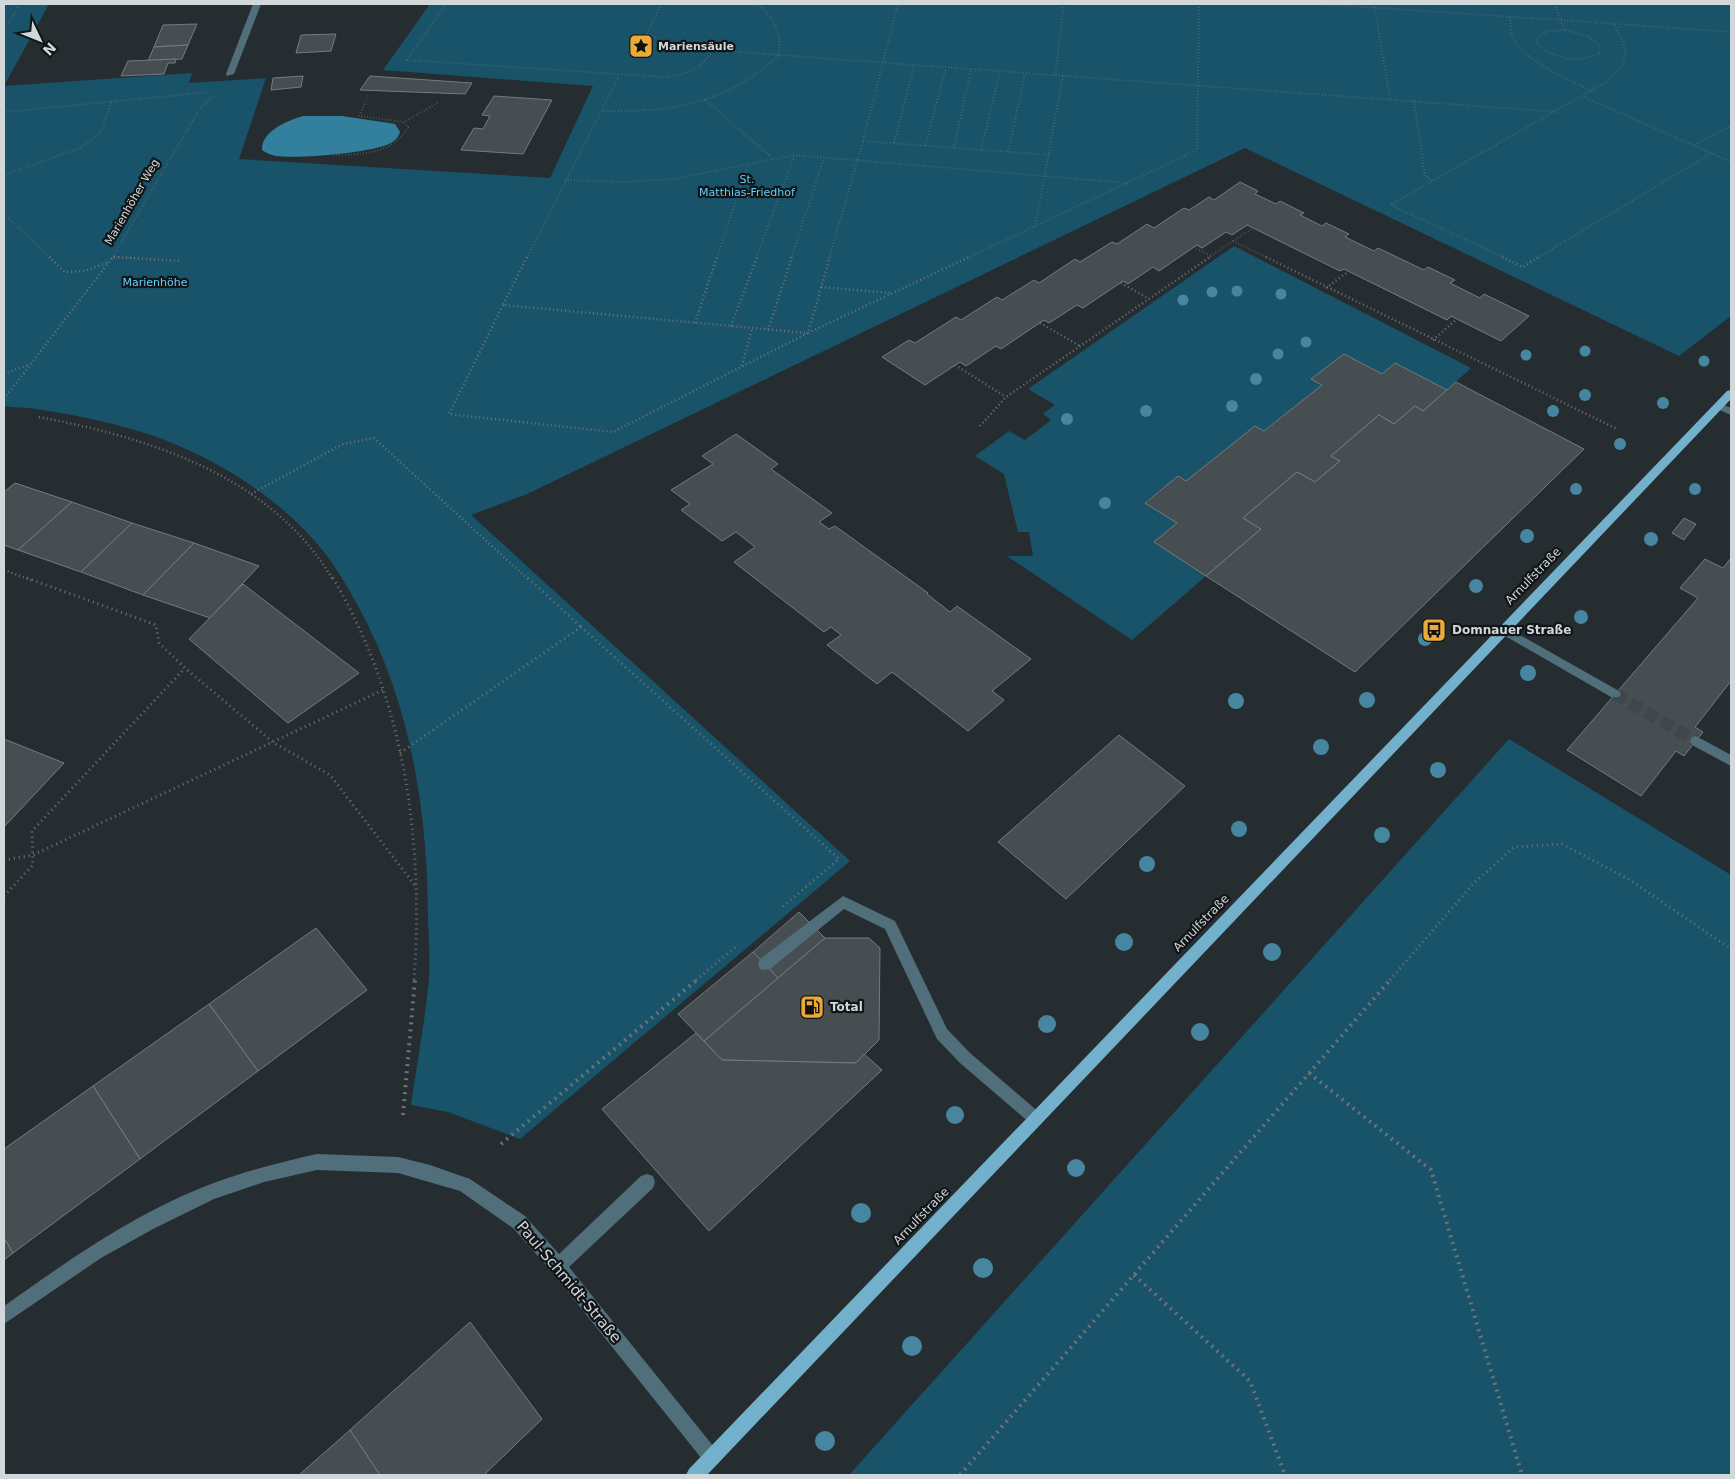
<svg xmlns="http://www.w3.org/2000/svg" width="1735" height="1479" font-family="'DejaVu Sans',sans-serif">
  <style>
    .green { fill: #185369 }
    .water { fill: #32809e }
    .building { fill: #464e51; stroke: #747c80 }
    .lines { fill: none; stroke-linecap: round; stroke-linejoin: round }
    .minor-tunnel { stroke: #40464a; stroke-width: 12; stroke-dasharray: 12 6; stroke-linecap: butt }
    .path-far3 { stroke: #6d7377; stroke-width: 2; stroke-dasharray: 0.5 2.5; stroke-linecap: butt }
    .path-far2 { stroke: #6d7377; stroke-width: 2.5; stroke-dasharray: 1 3; stroke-linecap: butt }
    .path-far1 { stroke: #6d7377; stroke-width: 3; stroke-dasharray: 1 4; stroke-linecap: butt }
    .path { stroke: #6d7377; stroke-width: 4; stroke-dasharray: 2 5; stroke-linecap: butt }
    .minor { fill: #516e7b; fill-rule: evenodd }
    .major { fill: #72b0cb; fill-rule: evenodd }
    .tree { fill: #4686a1 }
    .labels { text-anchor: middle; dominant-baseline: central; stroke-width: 4.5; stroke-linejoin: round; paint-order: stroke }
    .far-poi-label { font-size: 11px; font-weight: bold; fill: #d2d7d9; stroke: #121517; text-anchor: start }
    .far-park-label { font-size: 11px; fill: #61cffc; stroke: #121517 }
    .far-street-label { font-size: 11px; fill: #d2d7d9; stroke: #121517 }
    .street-label { font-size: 12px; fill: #d2d7d9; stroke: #121517 }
    .poi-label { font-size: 12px; font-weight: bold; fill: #d2d7d9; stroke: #121517; text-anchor: start }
    .near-street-label { font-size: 15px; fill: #d2d7d9; stroke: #121517 }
  </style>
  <rect width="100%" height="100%" fill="#262d31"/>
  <!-- green -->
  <g class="green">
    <path d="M4 4H49L4 86 192 73 189 83 266 78 239 159 550 178 593 86 383 70 430 4H1731V316L1679 356 1245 148 525 495 471 515 850 861 520 1139 448 1112 411 1105C417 1063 425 1021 429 979 430 960 429 941 428 922 428 812 411 702 357 604 344 581 331 558 312 538 272 494 220 462 165 440 125 425 78 415 36 409 26 407 14 408 4 406Z"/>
    <path d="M1234 246 1471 368 1447 390 1395 363 1382 374 1344 354 1311 379 1322 385 1264 431 1255 426 1186 481 1178 476 1145 502 1177 523 1206 576 1132 640 1007 556H1033L1029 532H1018L1004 474 975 456 1009 431 1025 440 1051 420 1043 414 1055 405 1028 389Z"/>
    <path d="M1509 739 1731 875V1475H849Z"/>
  </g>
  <!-- water -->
  <path class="water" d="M303 116H342L389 123 395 124 400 132C398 137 396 140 391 143 372 153 298 159 276 156 271 155 266 153 262 150 261 131 287 121 303 116Z"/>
  <!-- building -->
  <g class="building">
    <path d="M197 24 188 45 154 47 163 25Z"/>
    <path d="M336 34 331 51 296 53 301 35Z"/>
    <path d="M188 45 182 59 148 61 154 47Z"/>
    <path d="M176 59 175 63H168L164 74 121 76 128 61Z"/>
    <path d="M303 76 301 87 271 90 273 78Z"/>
    <path d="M370 76 472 83 465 94 360 90Z"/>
    <path d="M494 96 552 100 523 154 461 150 474 128 483 129 490 116 482 115Z"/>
    <path d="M1240 182 1258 191 1255 194 1276 204 1280 201 1304 213 1300 215 1322 226 1326 223 1349 234 1345 237 1374 251 1378 248 1424 270 1428 267 1455 280 1450 283 1480 298 1484 294 1529 316 1501 341 1451 316 1447 320 1344 269 1340 271 1247 225 1232 235 1226 232 1202 248 1197 245 1159 271 1153 267 1128 284 1123 281 1083 308 1077 305 1049 323 1044 320 1001 349 996 346 966 366 960 362 925 385 882 357 909 340 915 343 956 317 961 320 997 297 1002 300 1034 280 1039 283 1075 259 1080 262 1112 242 1117 244 1147 224 1154 228 1184 208 1189 210 1209 197 1214 200Z"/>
    <path d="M1344 354 1382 374 1395 363 1447 390 1423 411 1415 406 1394 424 1379 415 1331 456 1340 461 1315 482 1297 472 1243 518 1261 529 1206 576 1154 542 1177 523 1145 503 1178 476 1186 481 1255 426 1264 431 1322 385 1311 379Z"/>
    <path d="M1456 382 1584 449 1355 672 1206 576 1261 529 1243 518 1297 472 1315 482 1340 461 1331 456 1379 415 1394 424 1415 406 1423 411Z"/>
    <path d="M736 434 778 464 771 469 832 513 819 522 829 529 835 526 928 593 927 594 950 612 957 606 1031 659 992 691 1004 700 968 731 892 672 877 684 827 645 841 635 831 627 824 632 734 562 755 547 736 532 722 541 681 510 690 504 671 490 713 464 702 456Z"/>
    <path d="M15 483 72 502 18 550 4 545V492Z"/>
    <path d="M72 502 132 523 81 572 18 550Z"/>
    <path d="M1684 518 1696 524 1684 540 1672 533Z"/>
    <path d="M132 523 194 543 143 595 81 572Z"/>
    <path d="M194 543 259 566 210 618 143 595Z"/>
    <path d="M1731 558V681L1695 727 1703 732 1684 756 1676 751 1641 796 1567 750 1698 598 1680 588 1705 559 1723 568Z"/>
    <path d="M243 584 359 673 288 723 189 639Z"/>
    <path d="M1119 735 1185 786 1066 899 998 842Z"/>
    <path d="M4 739 64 763 4 827Z"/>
    <path d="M799 912 825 938 778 978 753 952Z"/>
    <path d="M316 928 367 990 258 1071 209 1004Z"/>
    <path d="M825 938H869L880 948 879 1040 856 1063 722 1060 704 1041Z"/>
    <path d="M753 952 778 978 704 1041 678 1014Z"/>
    <path d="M209 1004 258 1071 140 1159 93 1086Z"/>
    <path d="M696 1033 722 1060 856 1063 864 1054 882 1070 709 1231 602 1109Z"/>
    <path d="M93 1086 140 1159 13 1253 4 1238V1149Z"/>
    <path d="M4 1238 13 1253 4 1260Z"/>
    <path d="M470 1322 542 1419 484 1475H380L350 1430Z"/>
    <path d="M350 1430 380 1475H299Z"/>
  </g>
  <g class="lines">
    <!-- minor-tunnel -->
    <path class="minor-tunnel" d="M1615 694 1696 741"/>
    <!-- path-far3 -->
    <g class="path-far3">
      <path d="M661 4 647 34 648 42 665 46 779 55C782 34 774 18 758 4"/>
      <path d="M1318 4 1560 20 1566 30"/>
      <path d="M1374 4 1390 99"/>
      <path d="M1555 4 1560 20 1731 32"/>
      <path d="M1510 17C1511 22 1510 28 1511 33 1521 61 1568 79 1593 91"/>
      <path d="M1566 30 1589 37 1600 46 1599 53C1580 64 1552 59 1537 43L1538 36 1549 31Z"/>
      <path d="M4 31 20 4"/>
      <path d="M647 34 665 41V46"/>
      <path d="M406 60 665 77C686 75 701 69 713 50"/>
      <path d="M407 60 446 4"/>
      <path d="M1055 76 1064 4"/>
      <path d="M368 96 359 116 404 122"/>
      <path d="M1584 97 1731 162"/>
      <path d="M705 100 770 156"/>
      <path d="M1414 101 1425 176 1433 181"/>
      <path d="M603 111C671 112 728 104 779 55L1558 112"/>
      <path d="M4 112 210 92"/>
      <path d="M863 141 1050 155"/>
      <path d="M894 143 914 66"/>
      <path d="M1694 145 1731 126"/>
      <path d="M925 146 946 68"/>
      <path d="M954 148 971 70"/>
      <path d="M981 150 1000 72"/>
      <path d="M1008 152 1025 74"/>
      <path d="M333 155C361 154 393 155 408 127L404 122 439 102"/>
      <path d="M4 175 80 148 101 133 111 102"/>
      <path d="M565 180 620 182 674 179 795 155 1126 183"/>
      <path d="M1392 204 1606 82C1632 60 1628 51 1614 24"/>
      <path d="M1391 205 1505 258"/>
      <path d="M4 214 51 258"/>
      <path d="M1035 227 1063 76"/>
      <path d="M1233 241 1253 228"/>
      <path d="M1194 247 1211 256"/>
      <path d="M113 257 135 258"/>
      <path d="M112 258 199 110 213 96"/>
      <path d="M527 258 619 76"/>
      <path d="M717 258 748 165"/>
      <path d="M756 258 795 155"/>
      <path d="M791 258 824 158"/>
      <path d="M829 258 863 141 898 4"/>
      <path d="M967 258 1197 150 1199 4"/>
      <path d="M1208 258 1233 241 1268 258"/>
      <path d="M1537 258 1712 153"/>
    </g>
    <!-- path-far2 -->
    <g class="path-far2">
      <path d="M49 257 65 272 84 271 109 262"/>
      <path d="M114 257 181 261"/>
      <path d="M527 257 503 305 808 333 969 257"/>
      <path d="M1266 257 1617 429"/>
      <path d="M1502 257 1523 267 1539 257"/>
      <path d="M1121 283 1149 299"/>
      <path d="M821 287 891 293"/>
      <path d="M1326 288 1349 271"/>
      <path d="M503 305 449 414 613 432 808 333 830 257"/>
      <path d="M695 323 717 257"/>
      <path d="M1040 323 1080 346"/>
      <path d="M731 326 757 257"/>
      <path d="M768 330 792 257"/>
      <path d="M1433 340 1457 319"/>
      <path d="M955 365 1006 397"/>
      <path d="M742 366 752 328"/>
      <path d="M4 374 30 364"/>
      <path d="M4 399 113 257"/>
      <path d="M39 417C150 438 272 476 333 580"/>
      <path d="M980 426 1006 397 1210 257"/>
      <path d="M251 494 343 444 374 438 529 580"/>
      <path d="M4 570 31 580"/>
    </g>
    <!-- path-far1 -->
    <g class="path-far1">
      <path d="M27 578 156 625 159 643 185 668 274 743 330 775 417 888"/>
      <path d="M333 578C405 700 424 841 414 980"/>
      <path d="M528 578 581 627"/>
      <path d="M400 753 581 627 839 859 781 908"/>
      <path d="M4 860 33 855 385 689"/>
      <path d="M4 896 33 865 32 831 185 668"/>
      <path d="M696 980 738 945"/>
      <path d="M1390 980 1474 883 1514 847 1562 844 1630 880 1731 949"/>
    </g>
    <!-- path -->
    <g class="path">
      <path d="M1309 1073 1431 1170 1522 1475"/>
      <path d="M403 1115 415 979"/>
      <path d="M501 1144 698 979"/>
      <path d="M1134 1275 1250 1381 1285 1475"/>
      <path d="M960 1475 1391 979"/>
    </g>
    <!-- minor -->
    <g class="minor">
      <path d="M253 4H261L234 74 227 76 226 74Z"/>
      <path d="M1719 403 1731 408V415L1715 408V404Z"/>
      <path d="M1504 626 1619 691 1621 694 1619 697H1611L1500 633 1498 630Z"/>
      <path d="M1696 736 1731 755V766L1692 745 1690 741 1692 737Z"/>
      <path d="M843 896 895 921 947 1029 970 1053 1041 1114 1044 1119 1041 1124 1036 1126 1031 1124 960 1063 937 1039 885 929 844 909 770 969 765 970 760 969 758 964 760 959Z"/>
      <path d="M317 1154 398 1157 430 1165 470 1179 525 1216 559 1254 641 1176 647 1174 653 1176 655 1182 653 1188 569 1267 718 1452 721 1458 718 1464 712 1467 706 1464 552 1272 513 1228 460 1191 398 1173 317 1170 264 1182 214 1199 153 1229 101 1258 4 1324V1306C69 1260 135 1213 211 1184 245 1171 281 1162 317 1154Z"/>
    </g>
    <!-- major -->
    <path class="major" d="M1731 390V399L707 1475H686L689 1469 1727 391Z"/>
  </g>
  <!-- trees -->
  <g class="tree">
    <circle cx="1237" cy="291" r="5.5"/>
    <circle cx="1212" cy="292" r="5.5"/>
    <circle cx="1281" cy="294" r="5.5"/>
    <circle cx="1183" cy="300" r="5.5"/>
    <circle cx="1306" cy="342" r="5.5"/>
    <circle cx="1585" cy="351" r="5.5"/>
    <circle cx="1278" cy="354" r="5.5"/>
    <circle cx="1526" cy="355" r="5.5"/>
    <circle cx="1704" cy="361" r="5.5"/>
    <circle cx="1256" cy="379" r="6"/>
    <circle cx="1585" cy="395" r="6"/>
    <circle cx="1663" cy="403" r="6"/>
    <circle cx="1232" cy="406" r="6"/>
    <circle cx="1146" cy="411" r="6"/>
    <circle cx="1553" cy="411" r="6"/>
    <circle cx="1067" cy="419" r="6"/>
    <circle cx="1620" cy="444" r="6"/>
    <circle cx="1576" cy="489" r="6"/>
    <circle cx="1695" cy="489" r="6"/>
    <circle cx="1105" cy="503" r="6"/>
    <circle cx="1527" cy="536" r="7"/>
    <circle cx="1651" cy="539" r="7"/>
    <circle cx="1476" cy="586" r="7"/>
    <circle cx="1581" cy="617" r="7"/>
    <circle cx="1425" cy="639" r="7"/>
    <circle cx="1528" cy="673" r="8"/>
    <circle cx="1367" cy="700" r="8"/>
    <circle cx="1236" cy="701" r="8"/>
    <circle cx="1321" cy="747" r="8"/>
    <circle cx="1438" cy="770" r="8"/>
    <circle cx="1239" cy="829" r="8"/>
    <circle cx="1382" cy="835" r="8"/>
    <circle cx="1147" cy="864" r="8"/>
    <circle cx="1124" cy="942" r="9"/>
    <circle cx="1272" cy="952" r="9"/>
    <circle cx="1047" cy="1024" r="9"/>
    <circle cx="1200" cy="1032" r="9"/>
    <circle cx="955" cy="1115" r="9"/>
    <circle cx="1076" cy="1168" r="9"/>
    <circle cx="861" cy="1213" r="10"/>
    <circle cx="983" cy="1268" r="10"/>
    <circle cx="912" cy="1346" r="10"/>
    <circle cx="825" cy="1441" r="10"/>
  </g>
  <!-- icons -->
  <defs>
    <g id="sight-square" transform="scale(1.25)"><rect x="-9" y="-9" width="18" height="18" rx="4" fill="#eaaa38" stroke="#121517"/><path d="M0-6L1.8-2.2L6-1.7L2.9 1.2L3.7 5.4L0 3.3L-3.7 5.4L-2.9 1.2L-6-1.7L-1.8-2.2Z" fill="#111"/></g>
    <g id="bus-square" transform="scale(1.25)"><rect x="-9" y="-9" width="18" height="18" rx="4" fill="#eaaa38" stroke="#121517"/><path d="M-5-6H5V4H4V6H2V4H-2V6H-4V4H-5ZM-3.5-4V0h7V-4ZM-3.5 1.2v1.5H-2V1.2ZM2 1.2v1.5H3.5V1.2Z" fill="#111"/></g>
    <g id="fuel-square" transform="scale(1.25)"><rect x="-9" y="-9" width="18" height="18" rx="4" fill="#eaaa38" stroke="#121517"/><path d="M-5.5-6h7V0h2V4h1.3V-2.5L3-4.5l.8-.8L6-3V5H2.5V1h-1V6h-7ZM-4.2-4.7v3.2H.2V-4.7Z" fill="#111"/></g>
  </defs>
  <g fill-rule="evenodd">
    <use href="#sight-square" x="641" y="46"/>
    <use href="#bus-square" x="1434" y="630"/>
    <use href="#fuel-square" x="812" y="1007"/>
  </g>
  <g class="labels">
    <!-- far-poi labels -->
    <g class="far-poi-label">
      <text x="658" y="46">Mariensäule</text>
    </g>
    <!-- far-park labels -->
    <g class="far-park-label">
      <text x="747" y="179">St.<tspan x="747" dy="13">Matthias-Friedhof</tspan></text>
      <text x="155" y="282">Marienhöhe</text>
    </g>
    <!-- far-street labels -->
    <g class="far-street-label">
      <text transform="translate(132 202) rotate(-60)">Marienhöher Weg</text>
    </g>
    <!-- street labels -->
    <g class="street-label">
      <text transform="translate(1533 576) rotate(-46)">Arnulfstraße</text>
      <text transform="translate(1201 923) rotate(-46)">Arnulfstraße</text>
      <text transform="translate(921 1216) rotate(-46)">Arnulfstraße</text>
    </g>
    <!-- poi labels -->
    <g class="poi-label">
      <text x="1452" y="630">Domnauer Straße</text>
      <text x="830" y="1007">Total</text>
    </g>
    <!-- near-street labels -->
    <g class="near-street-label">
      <text transform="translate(569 1282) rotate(50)">Paul-Schmidt-Straße</text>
    </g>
  </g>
  <!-- border -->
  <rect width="1735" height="1479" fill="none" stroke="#d2d7d9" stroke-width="10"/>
  <!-- north arrow -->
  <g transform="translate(40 40) rotate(133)" stroke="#121517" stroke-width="4" paint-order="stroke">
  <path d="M0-4L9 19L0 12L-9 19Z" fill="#d2d7d9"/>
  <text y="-8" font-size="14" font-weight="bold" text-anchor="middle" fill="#d2d7d9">N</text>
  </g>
</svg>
